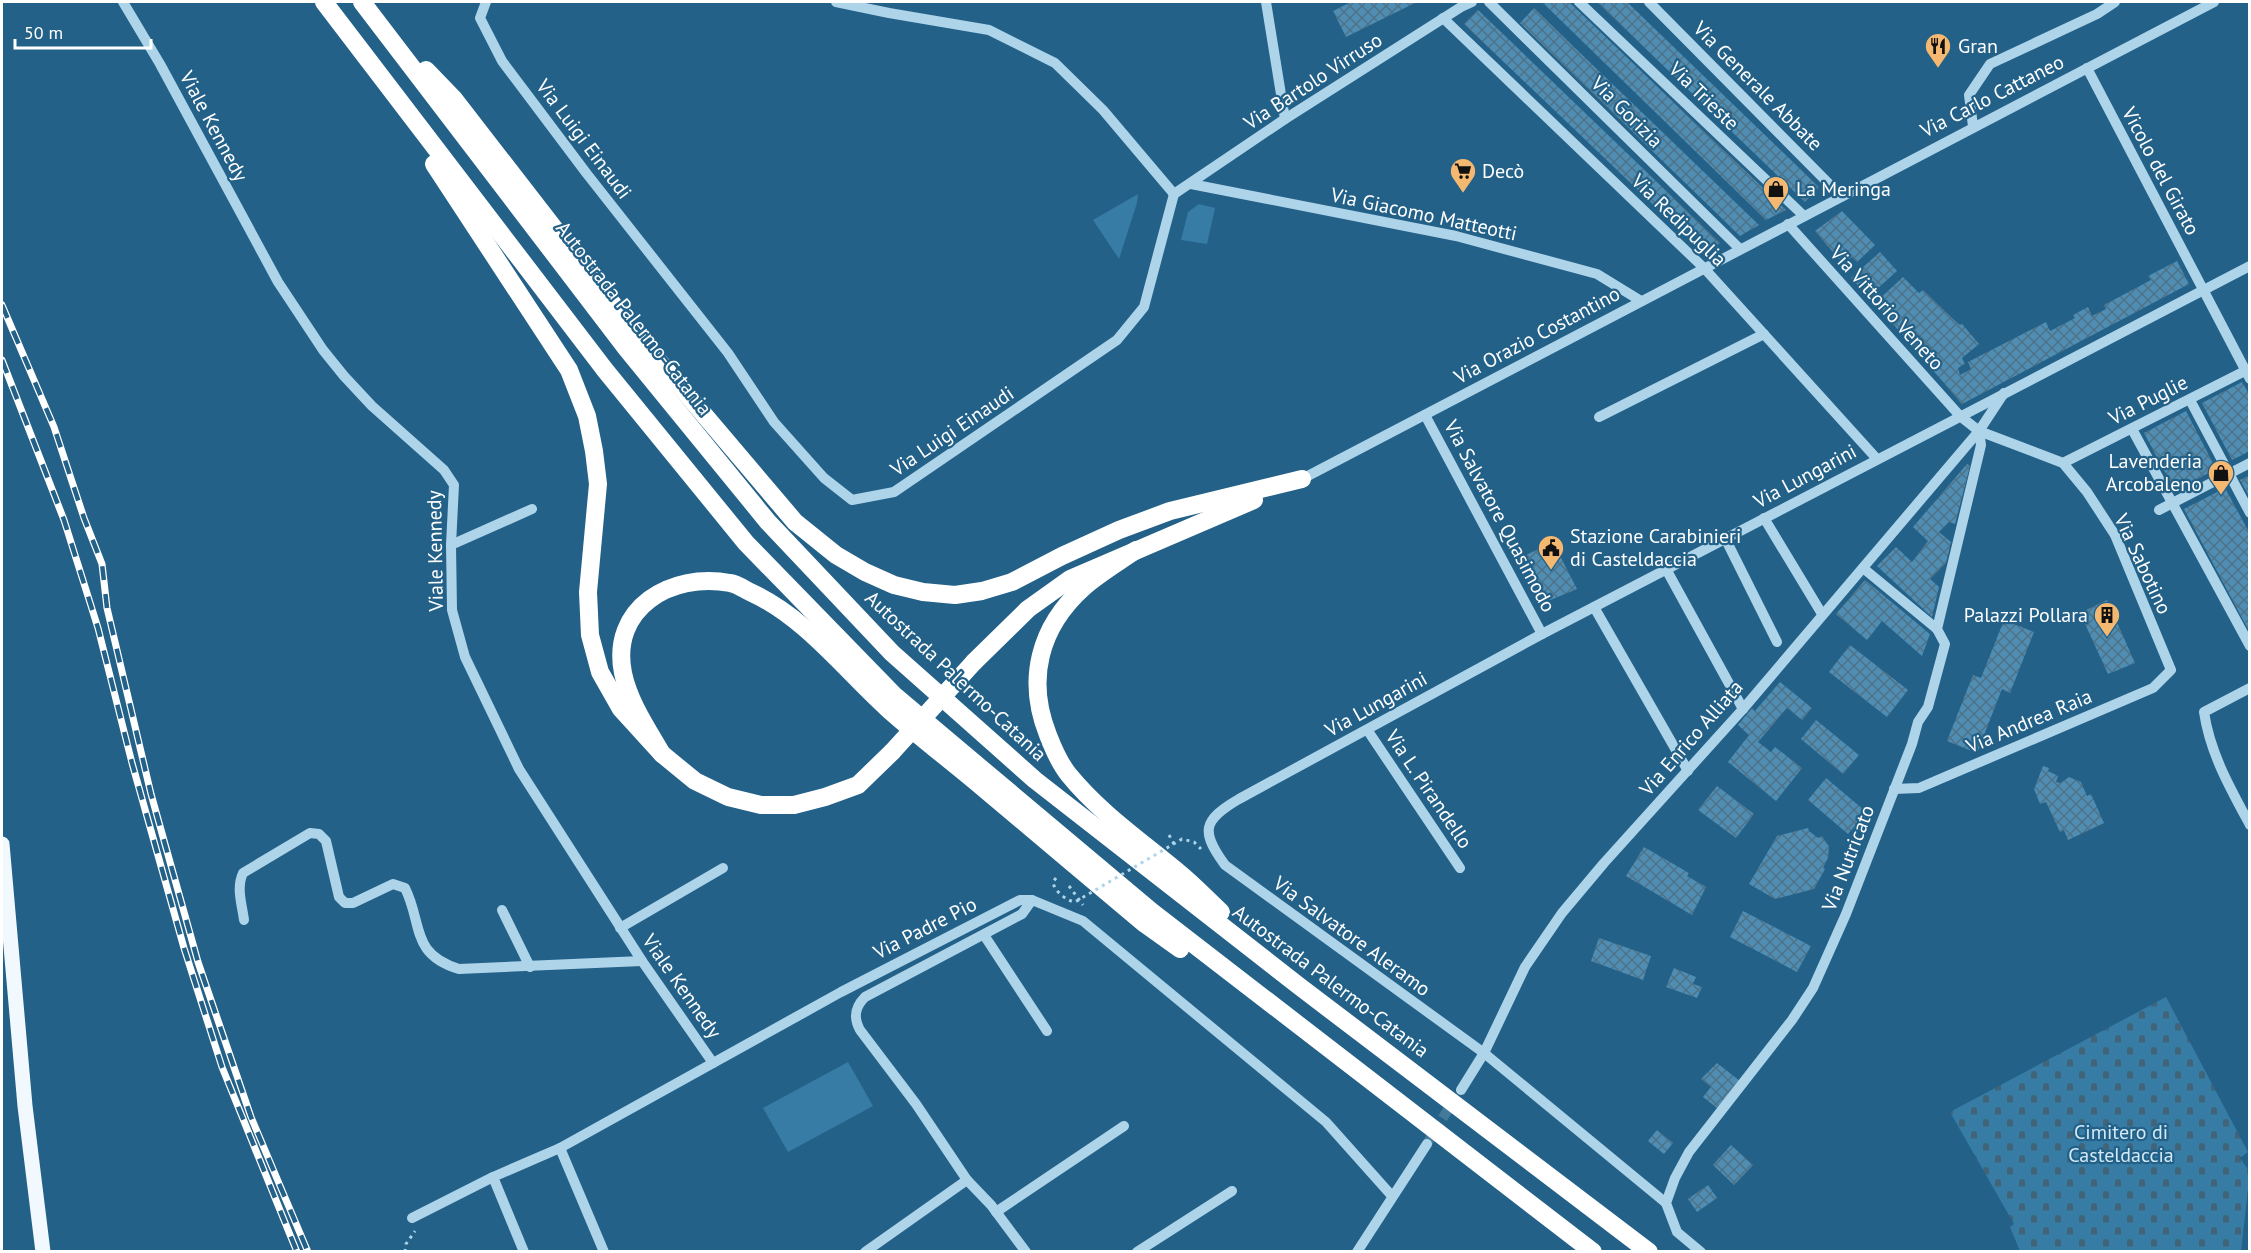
<svg xmlns="http://www.w3.org/2000/svg" width="2251" height="1253" font-family="'PT Sans',sans-serif">
  <style>
    .green { fill: #377ca5 }
    .cemetery { fill: url(#cemetery-stones) }
    .building { fill: url(#building-cross-hatch) }
    .lines { fill: none; stroke-linecap: round; stroke-linejoin: round }
    .minor-tunnel { stroke: #44799a; stroke-width: 10; stroke-dasharray: 10 5; stroke-linecap: butt }
    .path { stroke: #aed4ea; stroke-width: 3; stroke-dasharray: 3 4.5; stroke-linecap: butt }
    .minor { stroke: #aed4ea; stroke-width: 10 }
    .major { stroke: #f2f9fe; stroke-width: 15 }
    .highway { stroke: #fff; stroke-width: 18 }
    .rail-casing { stroke: #fff; stroke-width: 7 }
    .rail { stroke: #236188; stroke-width: 4.5; stroke-dasharray: 14; stroke-linecap: butt }
    .path-bridge { stroke: #aed4ea; stroke-width: 3; stroke-dasharray: 3 4.5; stroke-linecap: butt }
    .highway-bridge { stroke: #fff; stroke-width: 18 }
    .labels { text-anchor: middle; dominant-baseline: central; stroke-width: 4.5; stroke-linejoin: round; paint-order: stroke }
    .poi-label { font-size: 20px; fill: #fff; stroke: #236188; text-anchor: start }
    .street-label { font-size: 20px; fill: #fff; stroke: #236188 }
    .park-label { font-size: 20px; fill: #d3eaf7; stroke: #236188 }
  </style>
  <defs>
    <pattern id="cemetery-stones" width="16" height="16" patternUnits="userSpaceOnUse" patternTransform="scale(1.5)"><rect width="16" height="16" fill="#377ca5"/><path d="M2 7V4a2 2 0 0 1 4 0v3zM10 15v-3a2 2 0 0 1 4 0v3z" fill="#426478"/></pattern>
    <pattern id="building-cross-hatch" width="8" height="8" patternUnits="userSpaceOnUse" patternTransform="scale(1.5)"><rect width="8" height="8" fill="#508db2"/><path d="M0 0l8 8M0 8l8-8" fill="none" stroke="#4e7389"/></pattern>
  </defs>
  <rect width="100%" height="100%" fill="#236188"/>
  <!-- green -->
  <g class="green">
    <path d="M1138 194 1137 203 1119 259 1093 220Z"/>
    <path d="M1199 204 1215 208 1207 244 1181 240 1188 212Z"/>
    <path d="M848 1062 873 1106 788 1152 763 1108Z"/>
  </g>
  <!-- cemetery -->
  <path class="cemetery" d="M2166 997 2248 1152 2240 1158 2250 1172 2241 1251H2020L2010 1227 2014 1224 1950 1112Z"/>
  <!-- building -->
  <g class="building">
    <path d="M1351 2H1417L1346 37 1333 11Z"/>
    <path d="M1542 2H1569L1786 210 1766 220Z"/>
    <path d="M1597 2H1627L1819 187 1805 202Z"/>
    <path d="M1534 8 1575 48 1759 225 1740 236 1520 23Z"/>
    <path d="M1478 10 1657 182 1720 243 1705 254 1464 24Z"/>
    <path d="M1842 211 1875 245 1857 262 1852 257 1843 264 1815 231Z"/>
    <path d="M1880 252 1897 271 1868 297 1851 278Z"/>
    <path d="M2177 261 2189 284 1962 404 1875 303 1903 277 1919 293 1923 290 1953 319 1960 325 1962 324 1979 344 1962 358 1965 364 1958 368 1960 375 1971 369 1968 362 2046 322 2050 331 2075 318 2073 315 2088 307 2092 316 2106 309 2104 305 2151 280 2148 276Z"/>
    <path d="M2242 382 2250 396V451L2232 460 2202 403Z"/>
    <path d="M2186 411 2216 469 2175 491 2144 433Z"/>
    <path d="M1967 464 1970 466 1955 524 1949 522 1939 532 1951 542 1946 563 1930 579 1939 587 1932 617 1877 566 1896 547 1912 562 1928 541 1913 527Z"/>
    <path d="M2250 475V498L2240 480Z"/>
    <path d="M2225 488 2250 534V633L2184 509Z"/>
    <path d="M1553 542 1577 589 1548 601 1530 569 1525 571 1520 562 1525 558 1524 556Z"/>
    <path d="M1865 580 1930 634 1922 656 1882 621 1867 640 1836 614Z"/>
    <path d="M2107 600 2135 663 2108 674 2080 613Z"/>
    <path d="M2004 620 2034 632 2010 693 2002 689 1977 753 1947 741 1973 675 1981 678Z"/>
    <path d="M1850 645 1908 690 1887 717 1829 672Z"/>
    <path d="M1780 682 1812 708 1802 720 1787 708 1758 742 1771 752 1775 747 1802 768 1776 801 1728 762 1749 735 1738 725 1752 708 1755 711Z"/>
    <path d="M1816 720 1859 755 1843 774 1801 739Z"/>
    <path d="M2043 766 2049 768 2048 771 2058 776 2056 782 2060 783 2069 777 2081 782 2087 796 2091 794 2104 823 2068 840 2064 830 2060 832 2046 802 2040 804 2034 789Z"/>
    <path d="M1826 778 1871 816 1858 831 1854 827 1848 834 1808 800Z"/>
    <path d="M1717 786 1754 814 1736 838 1698 810Z"/>
    <path d="M1808 828 1809 831 1818 838 1822 836 1829 846 1828 858 1823 868 1825 869 1814 889 1775 899 1749 884 1777 836Z"/>
    <path d="M1644 847 1689 873 1687 876 1706 887 1692 915 1626 876Z"/>
    <path d="M1743 911 1811 946 1797 972 1730 937Z"/>
    <path d="M1599 938 1651 956 1643 980 1591 961Z"/>
    <path d="M1674 968 1696 977 1693 984 1702 987 1697 998 1666 987Z"/>
    <path d="M1717 1063 1740 1081 1717 1108 1703 1097 1711 1087 1701 1079Z"/>
    <path d="M1657 1130 1673 1143 1664 1154 1648 1141Z"/>
    <path d="M1731 1145 1753 1165 1734 1185 1713 1165Z"/>
    <path d="M1708 1185 1717 1198 1697 1212 1688 1199Z"/>
  </g>
  <g class="lines">
    <!-- minor-tunnel -->
    <path class="minor-tunnel" d="M1427 1144 1455 1098"/>
    <!-- path -->
    <g class="path">
      <path d="M1169 835 1174 844"/>
      <path d="M1069 886 1083 905"/>
      <path d="M405 1252 406 1244 415 1231"/>
    </g>
    <!-- minor -->
    <g class="minor">
      <path d="M123 2 160 64 278 282 323 350 344 376 372 406 444 470 454 485 451 545 452 610 465 657 519 769 642 961 713 1063"/>
      <path d="M486 2 480 18 502 61 587 174 728 353 774 422 824 478 852 500 894 492 1117 340 1144 307 1174 194"/>
      <path d="M836 2 889 13 989 30 1055 63 1103 110 1174 194"/>
      <path d="M1266 2 1285 119"/>
      <path d="M1489 2 1740 249"/>
      <path d="M1579 2 1804 216"/>
      <path d="M1649 2 1841 196"/>
      <path d="M1443 18 1704 268 1877 459"/>
      <path d="M2087 68 2250 379"/>
      <path d="M1973 126 1969 95 1990 64 2097 14 2115 2"/>
      <path d="M1191 184 1456 236 1597 274 1641 301"/>
      <path d="M1174 194 1285 119 1461 7 1472 2"/>
      <path d="M1788 224 1960 416 1979 431 2063 463 2087 492 2115 535 2171 670 2153 688 1919 788 1894 789"/>
      <path d="M2190 400 2250 513"/>
      <path d="M1425 415 1542 634"/>
      <path d="M1599 417 1764 334"/>
      <path d="M2132 429 2250 646"/>
      <path d="M2063 463 2249 369"/>
      <path d="M1302 479 2214 2"/>
      <path d="M2159 510 2250 463"/>
      <path d="M1764 518 1822 614"/>
      <path d="M1725 538 1777 642"/>
      <path d="M451 545 532 509"/>
      <path d="M1863 568 1937 629"/>
      <path d="M1666 569 1743 709"/>
      <path d="M1594 607 1688 771"/>
      <path d="M2250 688 2204 712C2210 753 2230 788 2250 825"/>
      <path d="M1368 731 1460 868"/>
      <path d="M502 910 530 967"/>
      <path d="M244 920C242 904 236 888 243 873L310 833 319 834 326 841 339 897 345 903H353L393 884 405 888C423 924 410 954 459 969L642 961"/>
      <path d="M620 928 723 868"/>
      <path d="M984 935 1047 1031"/>
      <path d="M1461 1090 1484 1053 1525 967 1562 913 1604 863 1743 709 1979 431 2004 393"/>
      <path d="M560 1148 604 1252"/>
      <path d="M1666 1203 1484 1053 1225 865C1200 831 1203 820 1239 799L1542 634 2250 266"/>
      <path d="M996 1212 1124 1126"/>
      <path d="M412 1218 493 1177"/>
      <path d="M524 1252 493 1177 560 1148 841 992 1020 900H1032L1083 921 1326 1122 1392 1196"/>
      <path d="M865 1252 967 1180"/>
      <path d="M1026 1252 991 1205 967 1180 916 1104 860 1030C853 1017 855 1007 865 997L1022 914 1032 900"/>
      <path d="M1137 1252 1232 1191"/>
      <path d="M1357 1252 1427 1144"/>
      <path d="M1701 1252 1677 1232 1666 1203 1675 1178 1689 1152 1792 1020 1813 988 1846 914 1912 744 1918 722 1928 707 1945 644 1937 629 1981 445 1979 431"/>
    </g>
    <!-- major -->
    <path class="major" d="M2 844 25 1106 43 1252"/>
    <!-- highway -->
    <g class="highway">
      <path d="M324 2 605 370 746 543 895 696 1152 912 1593 1252"/>
      <path d="M362 2 626 348 768 522 892 653 1035 780 1299 986 1649 1252"/>
      <path d="M426 70 454 99 639 338 795 522 836 555 865 572 894 585 923 592 955 595 982 591 1012 582 1062 556 1119 530 1170 511 1302 479"/>
      <path d="M434 164 569 370 587 416 594 451 598 484 588 592 590 635 600 672 621 709 662 754 695 781 728 797 761 805H794L825 797 858 785 892 752"/>
      <path d="M1136 550C1119 562 1100 573 1084 587 1039 627 1026 680 1048 735 1053 748 1060 764 1069 775 1100 813 1141 841 1178 872 1193 884 1207 899 1221 912"/>
      <path d="M974 662 1028 609 1070 579 1254 500"/>
      <path d="M662 754C647 728 629 702 623 673 610 608 671 572 730 583 737 584 744 589 750 592 805 617 844 669 888 709 916 734 946 757 975 781 1032 829 1088 876 1145 924L1180 949"/>
    </g>
    <!-- rail casing -->
    <g class="rail-casing">
      <g id="rail">
        <path d="M2 305 54 427 84 518 102 564 107 608 151 794 198 962 251 1117 308 1252"/>
        <path d="M2 360 64 520 98 628 132 763 184 948 222 1067 297 1252"/>
      </g>
    </g>
    <!-- rail -->
    <use href="#rail" class="rail"/>
    <!-- path-bridge -->
    <path class="path-bridge" d="M1056 878 1053 882C1054 891 1067 901 1075 902L1182 839 1194 842 1201 849"/>
    <!-- highway-bridge -->
    <path class="highway-bridge" d="M892 752 974 662"/>
  </g>
  <!-- icons -->
  <defs>
    <g id="restaurant-pin" transform="scale(1.35)"><path d="M0 17L-7.5 6A9.5 9.5 0 1 1 7.5 6Z" fill="#f5b871" stroke="#236188"/><path d="M-5-6h1v4h1v-4h1v4h1v-4h1v5L-1.5 .5V6h-2V.5L-5-1ZM5-6V6H3V1.5H1.5Q1.5-4 5-6Z" fill="#111"/></g>
    <g id="supermarket-pin" transform="scale(1.35)"><path d="M0 17L-7.5 6A9.5 9.5 0 1 1 7.5 6Z" fill="#f5b871" stroke="#236188"/><path d="M-6-5.5h2.5l.6 2H6L4.5 2H-2.5L-4.4-4H-6ZM-1.5 3.2a1.3 1.3 0 1 0 .1 0ZM3 3.2a1.3 1.3 0 1 0 .1 0Z" fill="#111"/></g>
    <g id="shop-pin" transform="scale(1.35)"><path d="M0 17L-7.5 6A9.5 9.5 0 1 1 7.5 6Z" fill="#f5b871" stroke="#236188"/><path d="M-5-2.5h2.3a2.7 3.5 0 0 1 5.4 0H5L5.5 6h-11ZM-1.5-2.5h3a1.5 2.3 0 0 0-3 0Z" fill="#111"/></g>
    <g id="civic-pin" transform="scale(1.35)"><path d="M0 17L-7.5 6A9.5 9.5 0 1 1 7.5 6Z" fill="#f5b871" stroke="#236188"/><path d="M-.6-6.5H3V-4.5H.6V-3L4-1V1h2V6H-6V1h2V-1L-.6-3ZM-1.2 2.5V6h2.4V2.5Z" fill="#111"/></g>
    <g id="building-pin" transform="scale(1.35)"><path d="M0 17L-7.5 6A9.5 9.5 0 1 1 7.5 6Z" fill="#f5b871" stroke="#236188"/><path d="M-4-6H4V6H1V3H-1V6H-4ZM-2.5-4.3h1.7v1.8h-1.7ZM.8-4.3h1.7v1.8H.8ZM-2.5-1h1.7V.8h-1.7ZM.8-1h1.7V.8H.8Z" fill="#111"/></g>
  </defs>
  <g fill-rule="evenodd">
    <use href="#restaurant-pin" x="1938" y="46"/>
    <use href="#supermarket-pin" x="1463" y="171"/>
    <use href="#shop-pin" x="1776" y="189"/>
    <use href="#shop-pin" x="2221" y="473"/>
    <use href="#civic-pin" x="1551" y="548"/>
    <use href="#building-pin" x="2107" y="615"/>
  </g>
  <g class="labels">
    <!-- poi labels -->
    <g class="poi-label">
      <text x="1958" y="46">Gran</text>
      <text x="1482" y="171">Decò</text>
      <text x="1796" y="189">La Meringa</text>
      <text x="2202" y="461" text-anchor="end">Lavenderia<tspan x="2202" dy="23">Arcobaleno</tspan></text>
      <text x="1570" y="536">Stazione Carabinieri<tspan x="1570" dy="23">di Casteldaccia</tspan></text>
      <text x="2088" y="615" text-anchor="end">Palazzi Pollara</text>
    </g>
    <!-- street labels -->
    <g class="street-label">
      <text transform="translate(1313 81) rotate(-33)">Via Bartolo Virruso</text>
      <text transform="translate(1758 86) rotate(45)">Via Generale Abbate</text>
      <text transform="translate(1704 96) rotate(44)">Via Trieste</text>
      <text transform="translate(1992 96) rotate(-27)">Via Carlo Cattaneo</text>
      <text transform="translate(1627 112) rotate(45)">Via Gorizia</text>
      <text transform="translate(214 126) rotate(62)">Viale Kennedy</text>
      <text transform="translate(584 139) rotate(53)">Via Luigi Einaudi</text>
      <text transform="translate(2161 171) rotate(62)">Vicolo del Girato</text>
      <text transform="translate(1424 214) rotate(12)">Via Giacomo Matteotti</text>
      <text transform="translate(1679 220) rotate(44)">Via Redipuglia</text>
      <text transform="translate(1887 308) rotate(48)">Via Vittorio Veneto</text>
      <text transform="translate(634 318) rotate(52)">Autostrada Palermo-Catania</text>
      <text transform="translate(1537 335) rotate(-28)">Via Orazio Costantino</text>
      <text transform="translate(2148 400) rotate(-27)">Via Puglie</text>
      <text transform="translate(952 431) rotate(-34)">Via Luigi Einaudi</text>
      <text transform="translate(1805 476) rotate(-28)">Via Lungarini</text>
      <text transform="translate(1500 516) rotate(62)">Via Salvatore Quasimodo</text>
      <text transform="translate(435 551) rotate(-91)">Viale Kennedy</text>
      <text transform="translate(2143 564) rotate(65)">Via Sabotino</text>
      <text transform="translate(956 676) rotate(43)">Autostrada Palermo-Catania</text>
      <text transform="translate(1376 704) rotate(-29)">Via Lungarini</text>
      <text transform="translate(2029 721) rotate(-23)">Via Andrea Raia</text>
      <text transform="translate(1691 738) rotate(-49)">Via Enrico Alliata</text>
      <text transform="translate(1429 789) rotate(56)">Via L. Pirandello</text>
      <text transform="translate(1848 858) rotate(-69)">Via Nutricato</text>
      <text transform="translate(925 928) rotate(-27)">Via Padre Pio</text>
      <text transform="translate(1352 936) rotate(36)">Via Salvatore Aleramo</text>
      <text transform="translate(1331 981) rotate(37)">Autostrada Palermo-Catania</text>
      <text transform="translate(682 986) rotate(55)">Viale Kennedy</text>
    </g>
    <!-- park labels -->
    <g class="park-label">
      <text x="2121" y="1132">Cimitero di<tspan x="2121" dy="23">Casteldaccia</tspan></text>
    </g>
  </g>
  <!-- border -->
  <rect width="2251" height="1253" fill="none" stroke="#ffffff" stroke-width="6"/>
  <!-- scale -->
  <path d="M15 39v9h136v-9" fill="none" stroke="#ffffff" stroke-width="3"/>
  <text x="24" y="39" font-size="18" fill="#ffffff" stroke="#236188" stroke-width="4.5" paint-order="stroke">50 m</text>
</svg>
